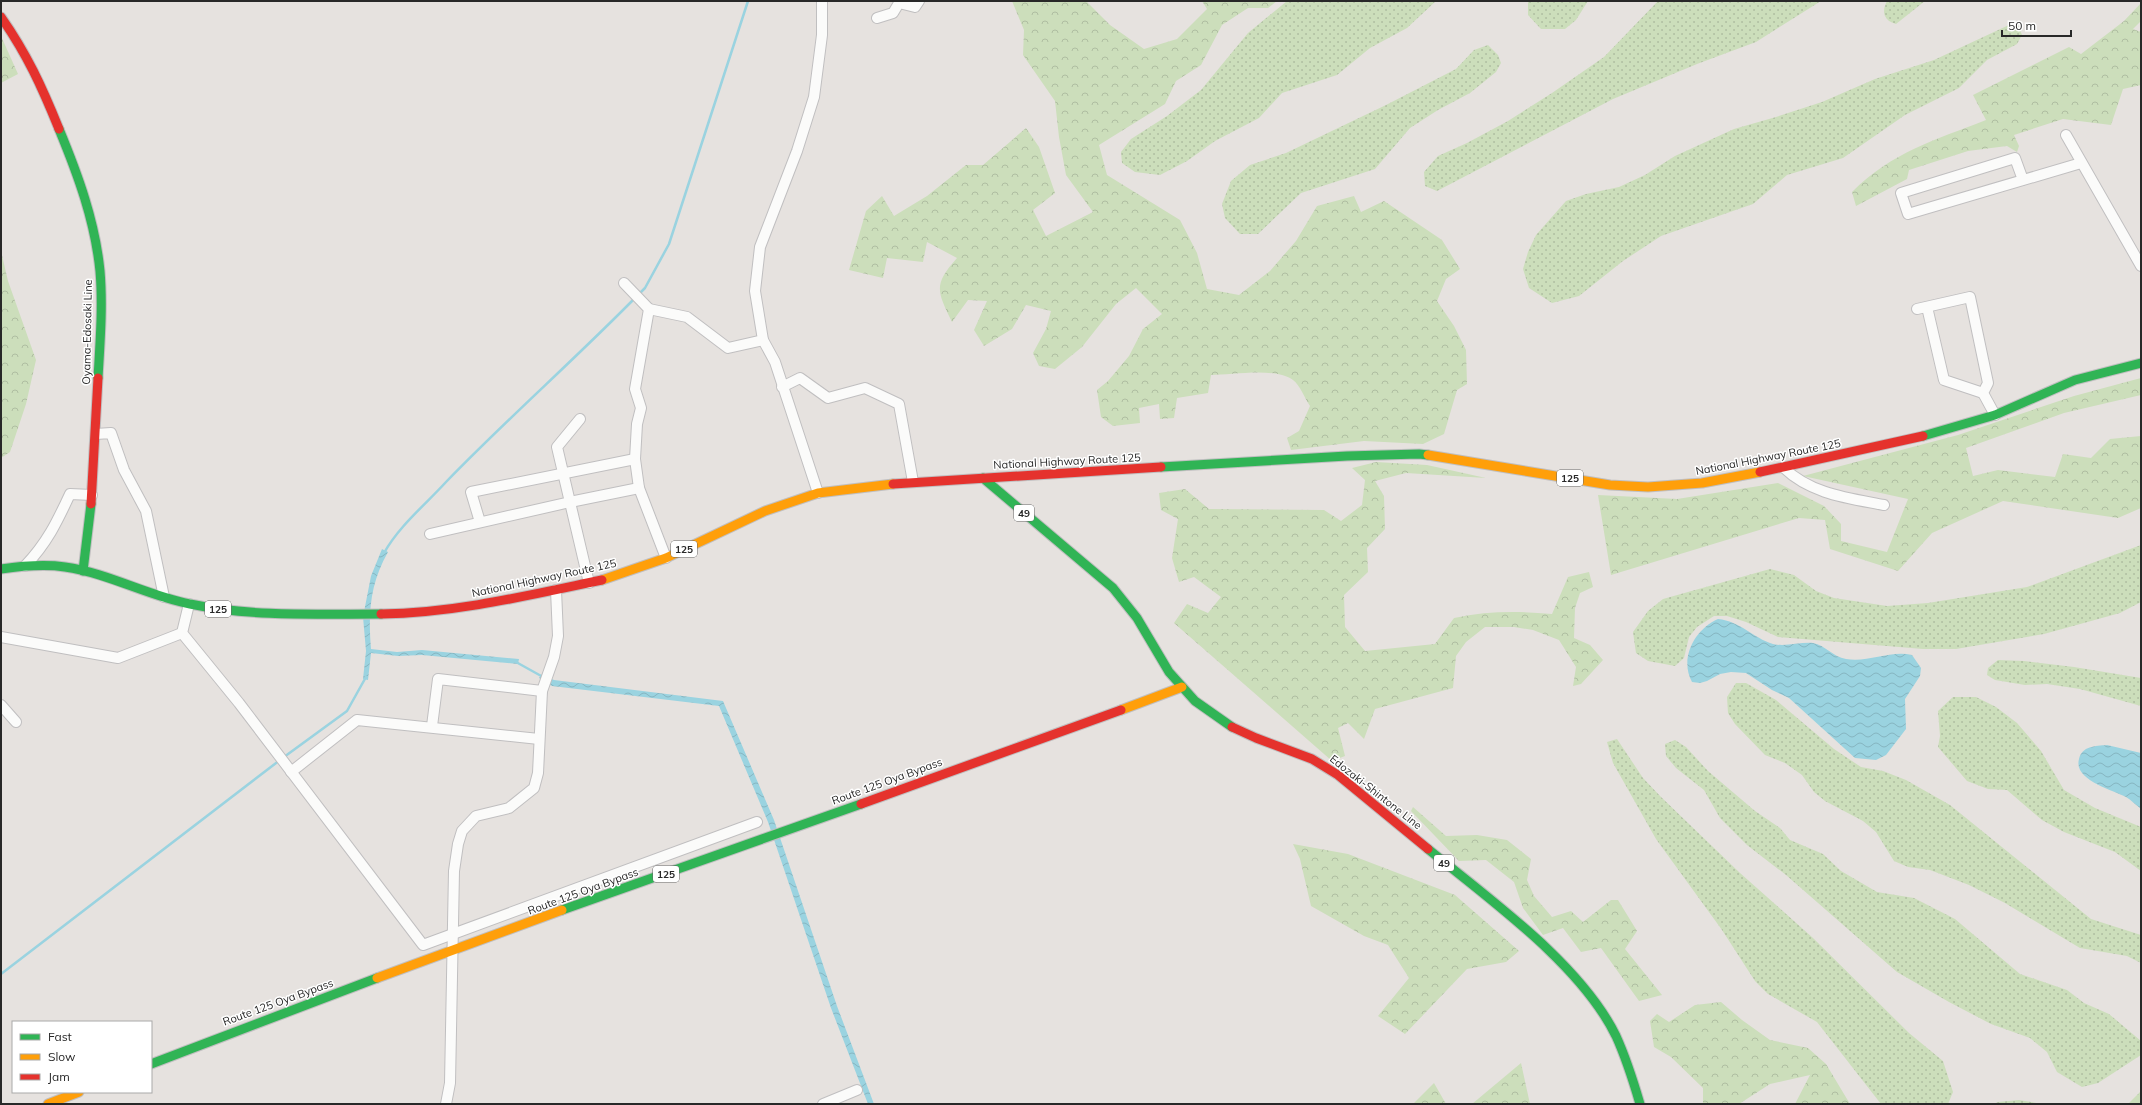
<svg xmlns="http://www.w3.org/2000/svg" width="2142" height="1105" font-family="Mulish,sans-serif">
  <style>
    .grass { fill: url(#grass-dots) }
    .forest { fill: url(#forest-crowns) }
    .water { fill: url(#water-waves) }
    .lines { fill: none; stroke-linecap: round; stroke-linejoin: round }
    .stream { stroke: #9ad3e0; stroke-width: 2.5 }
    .street-casing { stroke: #c0bfc0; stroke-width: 12 }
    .fast-casing { stroke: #c0bfc0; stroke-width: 11 }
    .slow-casing { stroke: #c0bfc0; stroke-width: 11 }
    .jam-casing { stroke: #c0bfc0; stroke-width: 11 }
    .street { stroke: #fbfbfa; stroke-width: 10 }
    .fast { stroke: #30b455; stroke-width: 9 }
    .slow { stroke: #ff9f0a; stroke-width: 9 }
    .jam { stroke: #e5322d; stroke-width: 9 }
    .labels { text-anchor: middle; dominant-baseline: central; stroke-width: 3; stroke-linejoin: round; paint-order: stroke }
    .shield { fill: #fff; stroke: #686868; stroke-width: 1 }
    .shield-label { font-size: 10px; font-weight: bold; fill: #282828 }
    .street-label { font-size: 11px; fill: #282828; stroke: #fff }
  </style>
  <defs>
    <pattern id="grass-dots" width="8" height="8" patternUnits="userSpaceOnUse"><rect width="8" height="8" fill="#ccdebb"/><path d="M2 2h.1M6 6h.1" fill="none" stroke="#afbea1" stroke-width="1.8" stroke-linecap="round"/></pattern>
    <pattern id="forest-crowns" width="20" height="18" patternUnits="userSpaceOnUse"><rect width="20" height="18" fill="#ccdebb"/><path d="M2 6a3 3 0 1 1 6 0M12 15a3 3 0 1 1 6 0" fill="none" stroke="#afbea1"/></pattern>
    <pattern id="water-waves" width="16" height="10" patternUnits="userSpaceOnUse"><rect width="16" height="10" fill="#9ad3e0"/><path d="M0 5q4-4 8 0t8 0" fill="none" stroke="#85b5c0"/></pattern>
  </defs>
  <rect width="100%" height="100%" fill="#e6e2df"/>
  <!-- grass -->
  <g class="grass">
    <path d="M1287 1H1436L1407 28 1370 48 1337 75 1282 93 1259 118 1215 141 1187 161 1160 175 1135 172 1122 163 1121 152 1131 139 1167 116 1201 90 1248 33Z"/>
    <path d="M1528 1H1588L1576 20 1565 29H1541L1528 15Z"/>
    <path d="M1658 1H1821L1756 42 1697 64 1613 99 1437 191 1425 186 1424 172 1438 156 1467 143 1508 121 1552 93 1604 57Z"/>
    <path d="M1887 1H1925L1896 24C1884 21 1881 12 1887 1Z"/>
    <path d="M2011 24 2018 25 2022 35 2017 44 1987 60 1959 88 1905 115 1843 158 1787 175 1753 204 1661 236 1623 261 1579 296 1552 303 1529 288 1523 269 1528 252 1536 235 1566 201 1586 194 1619 187 1645 175 1675 156 1734 129 1776 117 1822 102 1875 79 1934 60Z"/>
    <path d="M1488 45 1498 55 1501 63 1496 72 1470 93 1438 110 1410 128 1375 169 1301 193 1258 234H1240L1225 218 1222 204 1231 181 1250 165 1286 153 1386 105 1456 69 1474 50Z"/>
    <path d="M2141 545V602L2120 613 2044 634 1956 649H1923L1778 637 1746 622 1727 616H1714L1697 627 1689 637 1684 658 1675 666 1648 661 1636 653 1633 632 1648 611 1663 599 1770 569 1794 575 1816 591 1834 598 1887 606 1928 603 2027 587Z"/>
    <path d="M1998 660 2024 661 2074 667 2141 678V706L2080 689 2047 684 2025 685 1995 680 1987 675 1988 668Z"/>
    <path d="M1736 683H1746L1776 700 1834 749 1861 767 1883 771 1906 780 1950 805 2091 919 2141 935V963L2127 956 2080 948 2005 903 1969 885 1930 870 1908 867 1894 861 1876 832 1863 821 1825 801 1814 792 1802 775 1785 763 1765 755 1735 724 1728 713 1727 697Z"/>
    <path d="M1953 697H1976L1996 707 2017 723 2041 751 2064 790 2095 808 2141 827V871L2115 852 2064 832 2042 820 2007 790 1988 789 1967 781 1938 747 1940 736 1938 711Z"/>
    <path d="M1617 739 1643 778 1661 797 1740 873 1813 938 1909 1033 1943 1061 1953 1092 1948 1104H1881L1817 1022 1768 994 1755 981 1722 930 1656 839 1613 763 1607 742Z"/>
    <path d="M1675 740 1686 747 1708 771 1755 811 1780 828 1790 840 1823 854 1841 871 1877 892 1914 898 1955 919 2020 974 2067 990 2084 1003 2109 1014 2141 1041V1055L2098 1083 2082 1087 2057 1072 2047 1052 2030 1038 1991 1024 1949 1002 1897 972 1786 875 1747 845 1720 818 1704 790 1676 768 1666 756 1665 744Z"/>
    <path d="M2019 1100 2042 1104H1993L1998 1102Z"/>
  </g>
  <!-- forest -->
  <g class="forest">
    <path d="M1012 1H1086L1110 25 1144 49 1177 39 1207 9 1202 1H1277L1268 8H1248L1222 25 1201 65 1176 81 1165 104 1099 145 1107 175 1180 220 1197 253 1207 289 1239 295 1270 271 1296 241 1317 206 1354 196 1361 212 1384 201 1442 240 1460 269 1446 279 1437 301 1454 326 1466 350 1467 384 1457 390 1444 434 1423 444 1364 441 1291 450 1287 438 1299 431 1310 406C1305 399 1300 385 1293 380 1276 367 1232 375 1211 375L1208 393 1177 398 1174 418 1160 419 1159 404 1139 408 1140 423 1113 426 1101 417 1097 390 1108 381 1129 356 1143 329 1162 314 1136 288 1116 304 1082 347 1055 369 1039 366 1033 353 1046 329 1051 311 1026 305 1012 329 984 346 974 330 987 301 968 300 952 322C937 291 933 285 957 258L927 242 923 262 887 258 883 278 849 270 866 211 882 196 894 216 927 196 966 165H983L1026 128 1039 147 1055 193 1033 210 1046 236 1093 212 1066 175 1059 137 1055 101 1023 55 1024 30Z"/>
    <path d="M2141 3V21L2133 29 2141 32V85L2123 89 2111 125 2063 119 2014 135 2019 146 2017 152 2007 146 1968 151 1909 170 1907 179 1856 206 1852 192C1892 152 1935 140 1986 120L1973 95 2069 47 2081 54 2124 21Z"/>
    <path d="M1 36 18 74 1 83Z"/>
    <path d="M1 251 8 281 36 360 26 404 10 452 1 458Z"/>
    <path d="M2141 378V395L2064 413 1966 448 1973 476 1998 470 2055 477 2063 454 2091 458 2110 439 2141 436V508L2118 518 2003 501 1932 533 1898 571 1830 549 1825 520 1799 518 1611 575 1598 495 1677 499 1778 483 1824 506 1841 524V541L1887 552 1908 499 1803 476 1958 435 2074 396Z"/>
    <path d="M1376 462 1427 465 1486 478 1406 473 1375 481 1384 496 1385 529 1367 548 1368 572 1344 595 1345 627 1365 651 1435 644 1454 618C1487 611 1518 611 1552 614L1568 577 1589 572 1593 587 1580 593 1575 608 1574 638 1590 645 1603 660 1581 684 1573 686 1576 667 1559 640 1533 630 1514 627H1485L1466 642 1456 656 1453 688 1375 709 1364 739 1348 723 1338 728 1345 756 1332 761 1174 623 1187 604 1208 613 1221 597 1194 577 1179 582 1172 558 1178 519 1161 510 1159 493 1185 489 1209 509 1324 510 1341 521 1362 505 1365 480 1352 468Z"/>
    <path d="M1413 807 1446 836 1477 835 1507 840 1531 859 1527 880 1534 896 1552 917 1571 911 1583 922 1611 900H1618L1637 931 1625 949 1662 995 1639 1001 1601 948 1581 952 1563 928 1543 935 1523 908 1514 882 1486 860 1459 861 1411 811Z"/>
    <path d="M1293 844 1348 854 1455 895 1519 951 1506 962 1467 969 1405 1034 1378 1016 1409 978 1388 945 1364 936 1311 906 1300 859Z"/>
    <path d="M1721 1002 1742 1020 1770 1040 1808 1048 1826 1064 1850 1104H1795L1810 1075 1770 1084 1739 1104H1703V1088L1671 1057 1654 1047 1650 1021 1657 1014 1669 1022 1695 1005Z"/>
    <path d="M1521 1063 1530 1104H1472Z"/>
    <path d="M1434 1083 1446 1104H1413Z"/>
    <path d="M2141 1091V1104H2128Z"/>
  </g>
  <!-- water -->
  <g class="water">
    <path d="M382 549 388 552C370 584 368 612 371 649L397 652 422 650 519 659 518 664 422 655 398 656 371 653 368 680 363 679 366 651 363 617 371 576Z"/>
    <path d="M1718 619C1740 621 1753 638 1773 644 1785 647 1800 642 1813 643 1825 645 1833 657 1846 659 1868 663 1890 650 1912 655L1921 668 1920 676 1905 699 1906 729 1886 755 1876 760 1855 758 1789 698 1772 690 1746 673 1731 672 1720 674 1707 681 1700 683 1692 682C1679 658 1695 629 1718 619Z"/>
    <path d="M542 674 554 680 723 701 774 820 837 1006 874 1104H868L831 1008 768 822 719 706 552 686 539 678Z"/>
    <path d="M2107 745 2141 753V809C2136 805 2131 800 2126 797 2113 790 2073 780 2079 759 2082 746 2095 746 2107 745Z"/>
  </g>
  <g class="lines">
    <!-- stream -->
    <g class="stream">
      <path d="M639 294 645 288 669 244 748 1"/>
      <path d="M384 553C399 526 425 505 446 482 507 419 573 361 635 298"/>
      <path d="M516 662 543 677"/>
      <path d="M284 757 347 711 366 677"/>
      <path d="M1 974 280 760"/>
    </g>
    <!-- street casing -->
    <g class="street-casing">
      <g id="street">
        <path d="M877 18 893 13 899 3 915 7 919 1"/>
        <path d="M2066 135 2141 266"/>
        <path d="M2023 180 2015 158 1901 193 1908 214 2081 163"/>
        <path d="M624 283 649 309 635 389 641 408 637 424 635 459 639 488 666 558"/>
        <path d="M1927 307 1944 380 1983 393"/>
        <path d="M649 309 687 317 728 348 763 340"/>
        <path d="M1917 309 1970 297 1988 383 1983 393 1995 415"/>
        <path d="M782 387 800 378 828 398 865 388 899 404 913 482"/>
        <path d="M580 419 557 447 589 583"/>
        <path d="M96 434 111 433 124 470 146 511 164 597"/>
        <path d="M1784 468C1811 494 1848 498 1884 505"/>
        <path d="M818 493 775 362 763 340 755 291 760 247 797 151 814 97 822 35V1"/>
        <path d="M480 522 471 492 635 459"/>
        <path d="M430 534 570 502 639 488"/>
        <path d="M25 566C47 543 57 522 70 494L92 495"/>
        <path d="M189 604 182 633 239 703 423 945 757 822"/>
        <path d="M1 637 118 658 182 633"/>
        <path d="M1 705 16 722"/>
        <path d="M432 726 438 679 542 691"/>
        <path d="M291 772 357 720 539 739"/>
        <path d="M446 1104 450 1083 454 871 458 844 462 831 476 816 509 808 534 788 538 773 542 691 554 657 558 636 556 590"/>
        <path d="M823 1104 857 1090"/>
      </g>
    </g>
    <!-- fast casing -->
    <g class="fast-casing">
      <g id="fast">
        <path d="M59 129C78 175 95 221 100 271 103 306 100 343 98 378"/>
        <path d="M1923 436 1995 415 2075 380 2141 363"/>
        <path d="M1161 467 1347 456 1419 454 1428 455"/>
        <path d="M983 478 1113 588 1137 618 1169 672 1195 701 1232 727"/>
        <path d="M1 569C22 566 44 564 65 567 108 573 148 596 190 604 253 617 317 614 381 614"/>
        <path d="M83 571 91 504"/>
        <path d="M1428 849C1489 899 1581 964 1616 1036 1626 1058 1633 1080 1640 1104"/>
        <path d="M562 910 861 804"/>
        <path d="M151 1064 377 978"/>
      </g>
    </g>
    <!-- slow casing -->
    <g class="slow-casing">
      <g id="slow">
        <path d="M1428 455 1610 485 1648 487 1702 483 1760 472"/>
        <path d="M602 580 666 558 765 511 818 493 893 484"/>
        <path d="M1121 710 1182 687"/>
        <path d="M377 978 562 910"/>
        <path d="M48 1104 79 1092"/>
      </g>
    </g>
    <!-- jam casing -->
    <g class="jam-casing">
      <g id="jam">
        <path d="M1 17C27 54 42 87 59 129"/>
        <path d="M1760 472 1923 436"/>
        <path d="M893 484 1161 467"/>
        <path d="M91 504 98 378"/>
        <path d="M381 614C455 613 530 595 602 580"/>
        <path d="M1232 727 1256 738 1312 759 1338 775 1428 849"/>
        <path d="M861 804 1121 710"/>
      </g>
    </g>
    <!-- street -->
    <use href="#street" class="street"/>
    <!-- fast -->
    <use href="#fast" class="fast"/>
    <!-- slow -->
    <use href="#slow" class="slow"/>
    <!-- jam -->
    <use href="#jam" class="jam"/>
  </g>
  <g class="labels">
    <!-- shield labels -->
    <g class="shield">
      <rect x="1557" y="470" width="26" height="16" rx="3"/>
      <rect x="1014" y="505" width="20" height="16" rx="3"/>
      <rect x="671" y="541" width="26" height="16" rx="3"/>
      <rect x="205" y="601" width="26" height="16" rx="3"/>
      <rect x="1434" y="855" width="20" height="16" rx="3"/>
      <rect x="653" y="866" width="26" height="16" rx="3"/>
    </g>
    <g class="shield-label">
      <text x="1570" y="478">125</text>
      <text x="1024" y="513">49</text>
      <text x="684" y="549">125</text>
      <text x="218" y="609">125</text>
      <text x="1444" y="863">49</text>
      <text x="666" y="874">125</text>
    </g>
    <!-- street labels -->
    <g class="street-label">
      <text transform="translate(87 332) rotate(-89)">Oyama-Edosaki Line</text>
      <text transform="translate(1768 457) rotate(-11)">National Highway Route 125</text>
      <text transform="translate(1067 461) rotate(-3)">National Highway Route 125</text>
      <text transform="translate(544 578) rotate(-12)">National Highway Route 125</text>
      <text transform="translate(887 781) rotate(-20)">Route 125 Oya Bypass</text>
      <text transform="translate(1376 792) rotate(38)">Edozaki-Shintone Line</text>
      <text transform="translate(583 891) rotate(-20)">Route 125 Oya Bypass</text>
      <text transform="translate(278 1002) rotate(-20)">Route 125 Oya Bypass</text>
    </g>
  </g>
  <!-- border -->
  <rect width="2142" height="1105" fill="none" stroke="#282828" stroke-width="4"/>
  <!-- legend -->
  <rect x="12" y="1021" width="140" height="72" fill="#ffffff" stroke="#a9a9a9"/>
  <rect x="20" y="1034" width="20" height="6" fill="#30b455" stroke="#a9a9a9"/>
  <text x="48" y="1041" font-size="12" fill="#282828">Fast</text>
  <rect x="20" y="1054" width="20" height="6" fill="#ff9f0a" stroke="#a9a9a9"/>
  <text x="48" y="1061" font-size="12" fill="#282828">Slow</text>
  <rect x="20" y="1074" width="20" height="6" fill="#e5322d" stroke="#a9a9a9"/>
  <text x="48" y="1081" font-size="12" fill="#282828">Jam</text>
  <!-- scale -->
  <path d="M2002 30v6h69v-6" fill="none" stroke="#282828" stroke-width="2"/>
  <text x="2008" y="30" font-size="12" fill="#282828" stroke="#ffffff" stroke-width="3" paint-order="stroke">50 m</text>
</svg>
